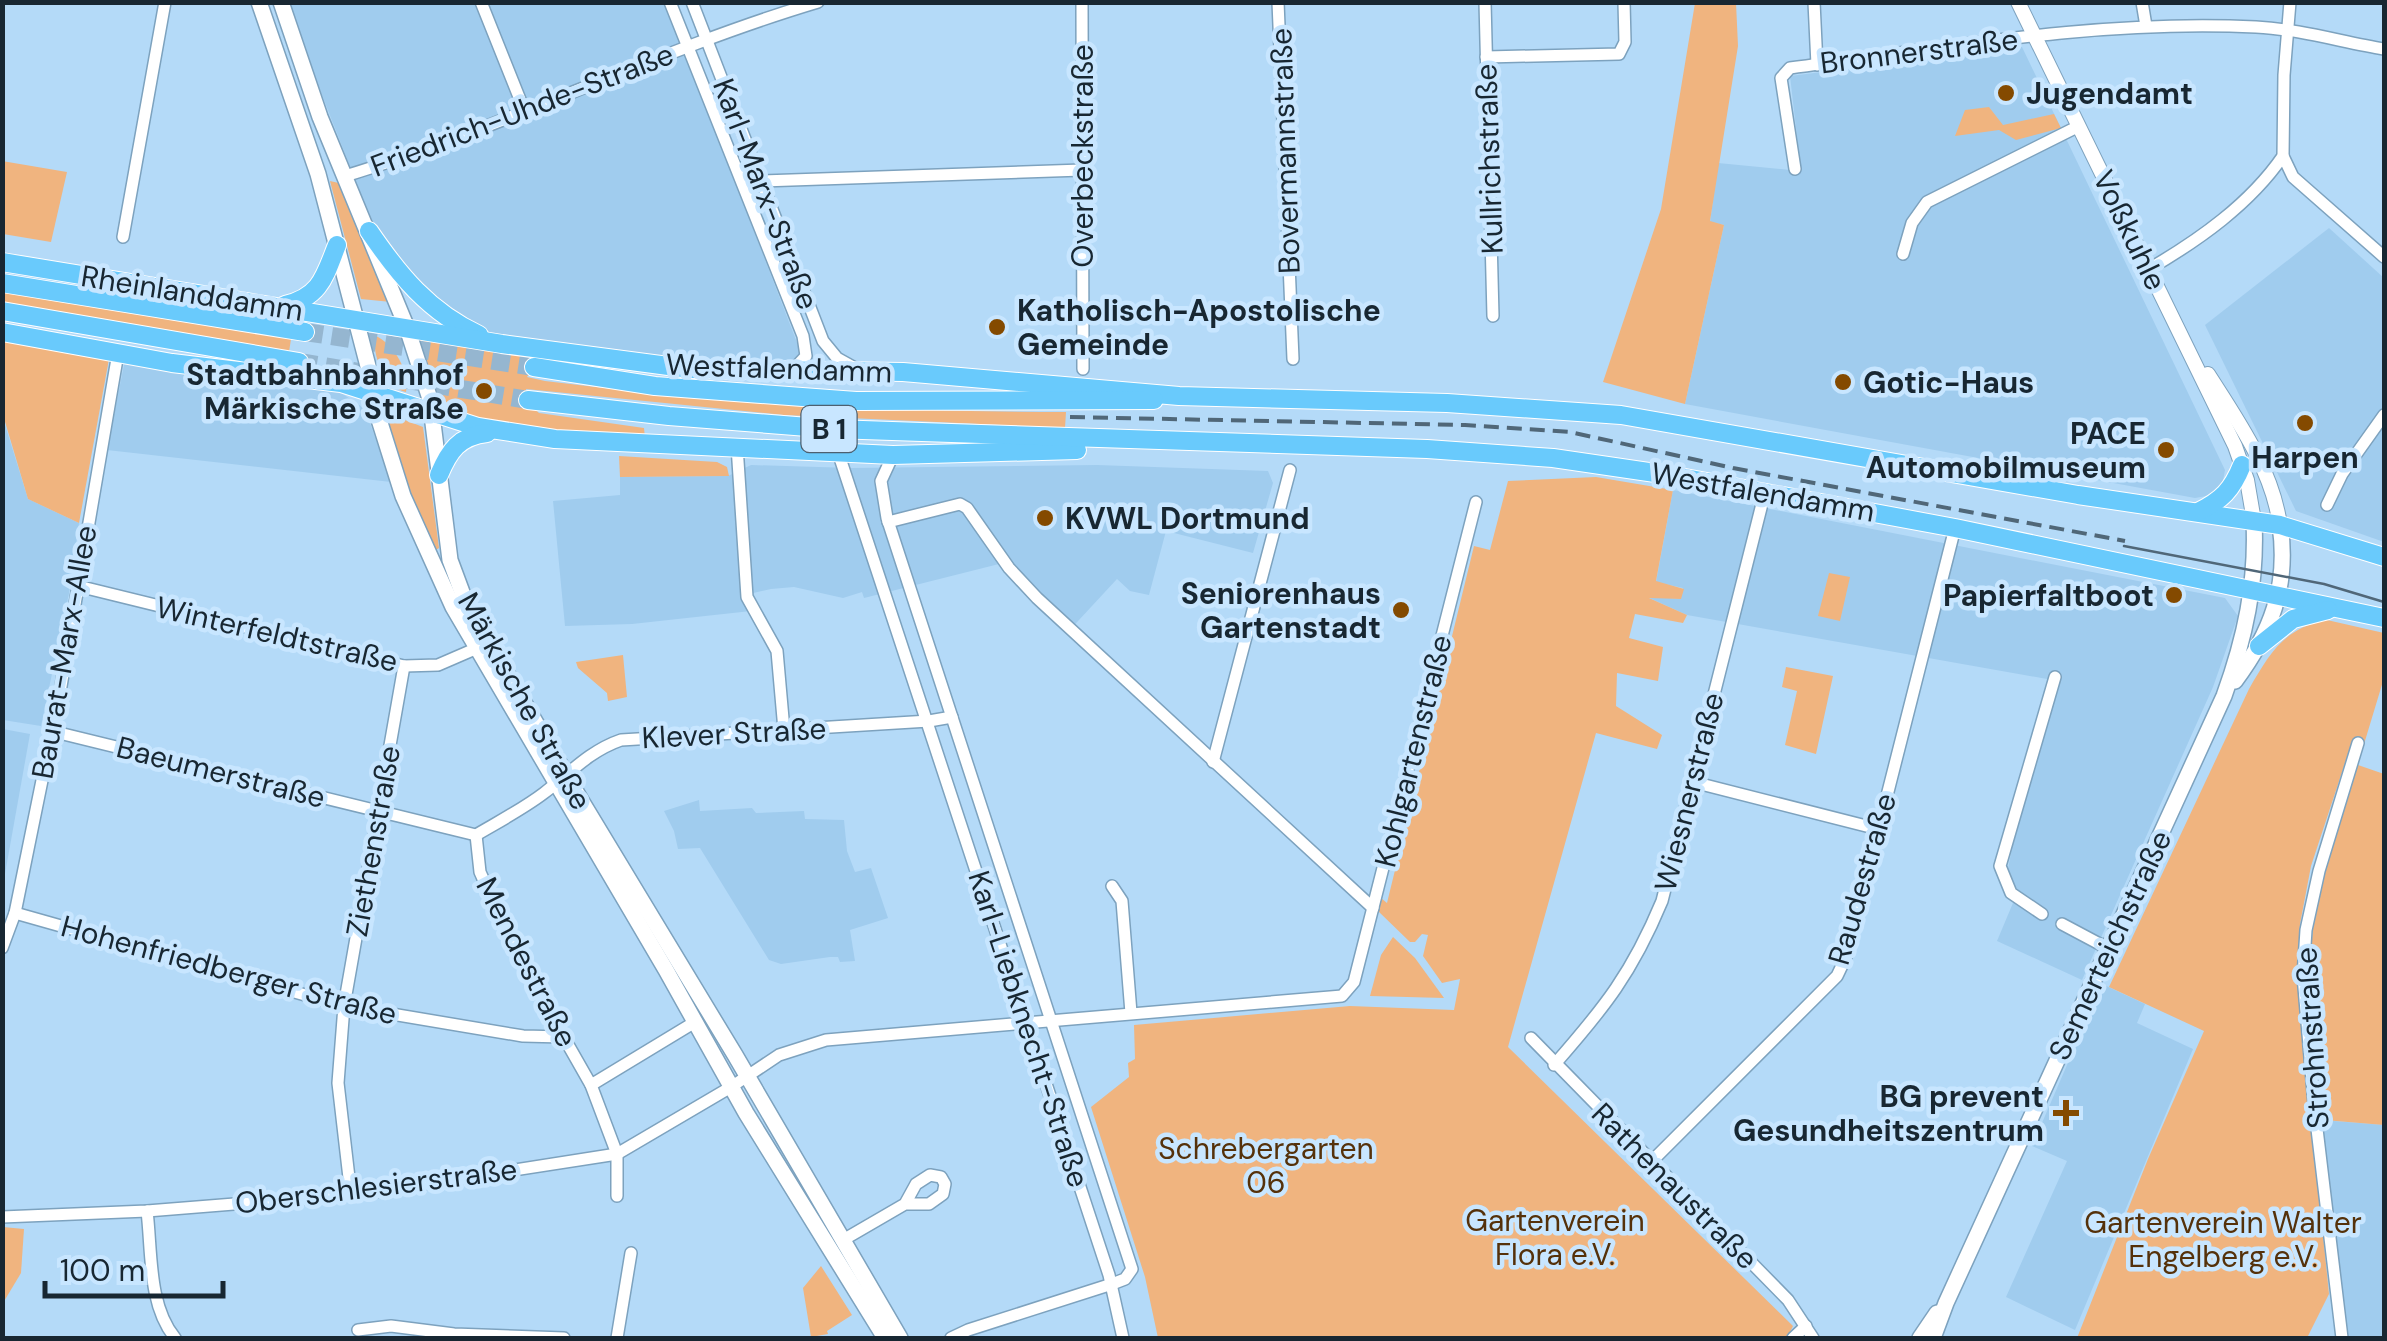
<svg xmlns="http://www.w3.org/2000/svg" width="2387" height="1341" font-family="'DM Sans',sans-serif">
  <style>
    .built { fill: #a0ccee }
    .green { fill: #f0b47f }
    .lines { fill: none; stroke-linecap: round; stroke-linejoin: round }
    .primary-tunnel { stroke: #95b6d0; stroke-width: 18; stroke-dasharray: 18 9; stroke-linecap: butt }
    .minor-casing { stroke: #7da2be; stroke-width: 14 }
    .tertiary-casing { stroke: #7da2be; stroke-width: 16 }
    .secondary-casing { stroke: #7da2be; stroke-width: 18 }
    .primary-casing { stroke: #fff; stroke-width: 20 }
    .minor { stroke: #fff; stroke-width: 11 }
    .tertiary { stroke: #fff; stroke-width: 14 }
    .secondary { stroke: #fff; stroke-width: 15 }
    .primary { stroke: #69cafc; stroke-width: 18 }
    .tram { stroke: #506778; stroke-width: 2.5 }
    .rail { stroke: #506778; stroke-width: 4; stroke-dasharray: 15 8; stroke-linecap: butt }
    .poi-dot { fill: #844a00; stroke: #c8e6ff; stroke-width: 4 }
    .labels { text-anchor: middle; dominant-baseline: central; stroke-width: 9; stroke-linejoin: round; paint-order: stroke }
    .shield { fill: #c8e6ff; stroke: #4d6070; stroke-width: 2.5 }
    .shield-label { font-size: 28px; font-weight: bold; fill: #182732 }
    .street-label { font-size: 30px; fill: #182732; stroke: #c8e6ff }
    .poi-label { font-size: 30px; font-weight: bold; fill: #182732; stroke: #c8e6ff; text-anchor: end }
    .park-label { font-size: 30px; fill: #55310a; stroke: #c8e6ff }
  </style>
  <rect width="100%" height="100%" fill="#b4daf8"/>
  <!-- built -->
  <g class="built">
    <path d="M286 3H666L801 353 791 365 732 366 505 340 468 323 431 299 374 228Z"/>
    <path d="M2022 47 2225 470 2223 481 2212 495 2195 498 1685 404 1724 225 1710 222 1718 163 1801 171 1790 76Z"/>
    <path d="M2329 228 2384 278V542L2296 511 2205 325Z"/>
    <path d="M125 360 337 390 365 409 391 482 107 450Z"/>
    <path d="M2 415 28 499 79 523 69 593 41 726 3 720Z"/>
    <path d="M751 465 851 468 1097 465 1268 471 1273 483 1253 553 1166 531 1149 595 1130 591 1117 579 1066 634 999 564 864 598 862 592 843 598 794 587 771 589 749 594 751 611 632 624 565 626 553 501 620 495V477L728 476Z"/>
    <path d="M1673 490 2225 598 2238 616 2213 687 2082 980 1997 941 2018 891 2007 874 2016 827 2058 681 1687 615 1645 596 1680 599 1683 588 1656 582Z"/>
    <path d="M3 729 30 734 3 885 2 729Z"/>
    <path d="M699 800 700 811 752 808 756 813 804 811 805 819 844 820 847 851 855 872 871 868 888 918 850 930 855 961 840 962 838 957H830L781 964 769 960 700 848 678 849 674 831 664 811Z"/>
    <path d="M2102 984 2145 1004 2137 1023 2193 1049 2075 1330 2006 1297 2067 1161 2032 1146Z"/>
    <path d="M2321 1120 2384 1125V1338H2347Z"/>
  </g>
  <!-- green -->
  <g class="green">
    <path d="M1695 3H1736L1738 46 1710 221 1724 225 1685 404 1603 382 1661 209Z"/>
    <path d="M1989 107 2003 125 2054 114 2061 128 2016 140 1999 130 1955 136 1965 110Z"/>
    <path d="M2 161 67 172 51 242 3 234Z"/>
    <path d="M330 181 343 184 391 302 361 299Z"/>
    <path d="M2 291 291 339 289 352 3 302Z"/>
    <path d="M417 335 542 357 527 377 545 381C719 403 891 412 1066 412L1065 428 784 415 526 389 529 403 539 413 644 428 645 438 500 426 441 410Z"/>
    <path d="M376 336C394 344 410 372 406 392 386 388 370 353 376 336Z"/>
    <path d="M2 341 109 359 79 523 28 499 3 415Z"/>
    <path d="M382 411 423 427 439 548 433 552 398 464Z"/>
    <path d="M619 456 717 462 727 467 729 476 620 477Z"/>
    <path d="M1596 477 1673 490 1656 581 1684 589 1681 599 1649 598 1687 615 1683 623 1635 614 1629 638 1663 647 1658 681 1617 673 1616 706 1662 735 1657 749 1596 733 1508 1047 1793 1326 1787 1338H1158L1145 1277 1091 1107 1129 1077 1128 1063 1135 1059 1134 1025 1350 1006 1454 1010 1460 979 1442 983 1423 956 1428 935 1422 934 1415 942H1410L1378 911 1381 898 1387 903 1474 546 1490 550 1508 481Z"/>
    <path d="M1829 573 1850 577 1840 621 1818 616Z"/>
    <path d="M2327 620 2384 633V678L2361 754 2349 751 2311 866 2300 924 2297 976 2329 1294 2307 1338H2077L2148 1159 2204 1031 2109 987 2249 689C2270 653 2284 628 2327 620Z"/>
    <path d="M623 655 627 697 608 701 607 693 578 668 576 662Z"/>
    <path d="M1786 667 1833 676 1816 754 1785 745 1797 691 1782 687Z"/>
    <path d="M2358 765 2384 774V1125L2324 1120C2316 1057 2306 993 2313 928 2319 873 2342 818 2358 765Z"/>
    <path d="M1393 937 1415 958 1444 998 1370 996 1381 955Z"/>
    <path d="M3 1227 24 1229 21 1273 3 1303Z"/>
    <path d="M821 1266 852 1315 827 1331 828 1334 811 1337 803 1288Z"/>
  </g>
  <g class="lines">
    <!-- primary-tunnel -->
    <g class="primary-tunnel">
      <path d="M305 332 534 367"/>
      <path d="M299 362 528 400"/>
    </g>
    <!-- minor casing -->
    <g class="minor-casing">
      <g id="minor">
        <path d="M481 2 525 112"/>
        <path d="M670 2 803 336 806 356 792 371"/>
        <path d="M692 2 823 341 837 358 855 368"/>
        <path d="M1082 2 1083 369"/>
        <path d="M1278 2 1293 359"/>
        <path d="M1485 2 1493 316"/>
        <path d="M1814 2 1817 65"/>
        <path d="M2142 2 2146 26"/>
        <path d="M1486 57 1619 54 1625 42 1624 2"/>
        <path d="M2283 156 2293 177 2384 257"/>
        <path d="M1795 169 1781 78 1790 68C1944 48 2100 19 2256 27 2299 29 2342 42 2384 49"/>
        <path d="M345 176C506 127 657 50 818 2"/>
        <path d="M762 181 1082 170"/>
        <path d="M123 237 165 2"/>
        <path d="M1903 254 1912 223 1927 202 2079 126"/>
        <path d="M2149 269C2199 240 2250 204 2283 156L2284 75 2290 2"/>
        <path d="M737 446 747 597 777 651 784 730"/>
        <path d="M838 452 1109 1275 1123 1338"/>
        <path d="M893 455 881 481 887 518 1132 1269 1125 1279 1112 1284 968 1330 951 1338"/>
        <path d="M2327 505 2342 474 2384 415"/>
        <path d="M888 522 960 504 967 508 1009 568 1037 598 1373 908"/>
        <path d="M78 586 404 666 438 665 475 649"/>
        <path d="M51 731 476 835C498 822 523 809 544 793 569 774 589 751 621 740L929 721 952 717"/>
        <path d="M1213 762 1290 470"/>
        <path d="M1693 782 1878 829"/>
        <path d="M476 835 480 872 517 955 591 1085 617 1154V1196"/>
        <path d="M1112 886 1122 901 1131 1013"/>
        <path d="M15 913 344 1006 523 1036 563 1037"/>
        <path d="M2042 914 2011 893 2000 866 2055 677"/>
        <path d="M2062 924 2109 949"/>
        <path d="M2 948 15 913 60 692 118 353"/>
        <path d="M1531 1038 1788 1300 1813 1338"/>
        <path d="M1554 1065C1605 1007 1632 973 1662 901L1765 492"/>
        <path d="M591 1085 695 1022"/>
        <path d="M1651 1162 1837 976 1846 957 1955 528"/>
        <path d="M351 1195 338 1083 344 1006 404 666"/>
        <path d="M147 1211C152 1253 148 1305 175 1338"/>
        <path d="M2 1217 147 1211 360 1194 617 1154 731 1087 779 1055 826 1040 1342 996 1354 982 1476 502"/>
        <path d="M843 1240 905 1204 916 1184 930 1175 941 1177 945 1184 943 1194 929 1204H905"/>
        <path d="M358 1330 391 1326 454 1334 564 1338"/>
        <path d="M617 1338 631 1253"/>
        <path d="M1793 1338 1806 1326"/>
        <path d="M2342 1338 2314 1104 2303 976 2306 930 2319 871 2358 743"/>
      </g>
    </g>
    <!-- tertiary casing -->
    <g class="tertiary-casing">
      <g id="tertiary">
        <path d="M2018 2 2235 446 2247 480 2254 521"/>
        <path d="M2208 374C2238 421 2272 469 2280 525"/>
      </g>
    </g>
    <!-- secondary casing -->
    <g class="secondary-casing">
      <g id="secondary">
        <path d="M259 2 318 174 369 370 370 391 403 496 453 607 666 970 746 1113 885 1338"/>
        <path d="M281 2 320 117 407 328 430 399 450 560 466 603 579 797 735 1055 900 1338"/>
        <path d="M2235 681C2271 633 2289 586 2280 525"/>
        <path d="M1920 1338 1937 1313"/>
        <path d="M1933 1338 1946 1303 2224 696C2245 638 2257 583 2254 521"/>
      </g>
    </g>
    <!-- primary casing -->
    <g class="primary-casing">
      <g id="primary">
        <path d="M369 231C399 275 429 312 479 335"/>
        <path d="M2 262 502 344 691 369 903 372 1179 396 1447 403 1621 415 2078 495 2280 525 2384 557"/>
        <path d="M2 283 305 332"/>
        <path d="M285 305C321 297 325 275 337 245"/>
        <path d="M2 311 299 362"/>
        <path d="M2 332 172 363 341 383 478 427 555 439 893 455 1077 450"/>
        <path d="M534 367 655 386 856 401 1154 400"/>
        <path d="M528 400 669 416 833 429 1427 449 1553 458 1669 475 1955 528 2384 618"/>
        <path d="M439 475C449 451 459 436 487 433"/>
        <path d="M2198 512C2222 500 2232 490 2242 465"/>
        <path d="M2259 646 2293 619 2328 610"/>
      </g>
    </g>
    <!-- minor -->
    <use href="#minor" class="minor"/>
    <!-- tertiary -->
    <use href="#tertiary" class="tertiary"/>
    <!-- secondary -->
    <use href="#secondary" class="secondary"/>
    <!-- primary -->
    <use href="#primary" class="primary"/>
    <!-- tram -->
    <path class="tram" d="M2124 546 2324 584 2384 602"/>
    <!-- rail -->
    <path class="rail" d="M1070 417 1465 425 1570 432 1733 468 2125 541"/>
  </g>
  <!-- markers -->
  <g class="poi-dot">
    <circle cx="2006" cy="93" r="10"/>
    <circle cx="997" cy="327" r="10"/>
    <circle cx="1843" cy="382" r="10"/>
    <circle cx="484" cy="391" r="10"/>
    <circle cx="2305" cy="423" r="10"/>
    <circle cx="2166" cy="450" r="10"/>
    <circle cx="1045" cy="518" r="10"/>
    <circle cx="2174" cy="595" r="10"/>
    <circle cx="1401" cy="610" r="10"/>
    <path d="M2061 1098h10v10h10v10h-10v10h-10v-10h-10v-10h10z"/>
  </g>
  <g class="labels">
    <!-- shield labels -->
    <rect class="shield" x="801.5" y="406" width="55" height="46" rx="8"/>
    <g class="shield-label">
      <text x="829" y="429">B 1</text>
    </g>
    <!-- street labels -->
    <g class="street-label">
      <text transform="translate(1919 51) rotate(-7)">Bronnerstraße</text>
      <text transform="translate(522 110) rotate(-21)">Friedrich-Uhde-Straße</text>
      <text transform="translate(1285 151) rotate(-92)">Bovermannstraße</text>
      <text transform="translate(1082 156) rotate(-90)">Overbeckstraße</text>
      <text transform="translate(1489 159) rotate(-92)">Kullrichstraße</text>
      <text transform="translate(766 194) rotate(69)">Karl-Marx-Straße</text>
      <text transform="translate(2130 230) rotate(64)">Voßkuhle</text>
      <text transform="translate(192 293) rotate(9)">Rheinlanddamm</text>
      <text transform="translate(779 368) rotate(2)">Westfalendamm</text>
      <text transform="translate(1763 492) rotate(10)">Westfalendamm</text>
      <text transform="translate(277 634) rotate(13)">Winterfeldtstraße</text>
      <text transform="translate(64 652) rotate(-80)">Baurat-Marx-Allee</text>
      <text transform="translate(525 701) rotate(61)">Märkische Straße</text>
      <text transform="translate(734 733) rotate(-3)">Klever Straße</text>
      <text transform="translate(1413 751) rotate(-76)">Kohlgartenstraße</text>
      <text transform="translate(221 772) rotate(14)">Baeumerstraße</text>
      <text transform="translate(1689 792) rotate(-76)">Wiesnerstraße</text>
      <text transform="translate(373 841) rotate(-80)">Ziethenstraße</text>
      <text transform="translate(1862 879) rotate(-74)">Raudestraße</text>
      <text transform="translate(2110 945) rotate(-65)">Semerteichstraße</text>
      <text transform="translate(527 962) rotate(63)">Mendestraße</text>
      <text transform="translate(229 970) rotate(15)">Hohenfriedberger Straße</text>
      <text transform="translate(1029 1029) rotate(72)">Karl-Liebknecht-Straße</text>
      <text transform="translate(2312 1038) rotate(-94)">Strohnstraße</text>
      <text transform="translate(376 1186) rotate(-7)">Oberschlesierstraße</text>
      <text transform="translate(1675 1186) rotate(45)">Rathenaustraße</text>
    </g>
    <!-- poi labels -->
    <g class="poi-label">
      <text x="2026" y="93" text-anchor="start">Jugendamt</text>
      <text x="1017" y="310" text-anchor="start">Katholisch-Apostolische<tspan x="1017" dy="34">Gemeinde</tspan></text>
      <text x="464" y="374">Stadtbahnbahnhof<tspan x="464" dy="34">Märkische Straße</tspan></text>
      <text x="1863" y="382" text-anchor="start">Gotic-Haus</text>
      <text x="2146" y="433">PACE<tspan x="2146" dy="34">Automobilmuseum</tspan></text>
      <text x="2305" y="457" text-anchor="middle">Harpen</text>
      <text x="1065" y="518" text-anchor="start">KVWL Dortmund</text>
      <text x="1381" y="593">Seniorenhaus<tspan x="1381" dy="34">Gartenstadt</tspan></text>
      <text x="2154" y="595">Papierfaltboot</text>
      <text x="2044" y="1096">BG prevent<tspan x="2044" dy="34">Gesundheitszentrum</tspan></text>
    </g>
    <!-- park labels -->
    <g class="park-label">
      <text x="1266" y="1148">Schrebergarten<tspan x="1266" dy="34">06</tspan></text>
      <text x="1555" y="1220">Gartenverein<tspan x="1555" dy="34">Flora e.V.</tspan></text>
      <text x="2223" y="1222">Gartenverein Walter<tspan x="2223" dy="34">Engelberg e.V.</tspan></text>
    </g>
  </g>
  <!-- border -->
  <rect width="2387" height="1341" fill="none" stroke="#182732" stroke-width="10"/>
  <!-- scale -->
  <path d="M45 1281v15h178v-15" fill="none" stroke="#182732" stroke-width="5"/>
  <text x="60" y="1281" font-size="30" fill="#182732" stroke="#c8e6ff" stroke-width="8" paint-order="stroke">100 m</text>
</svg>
